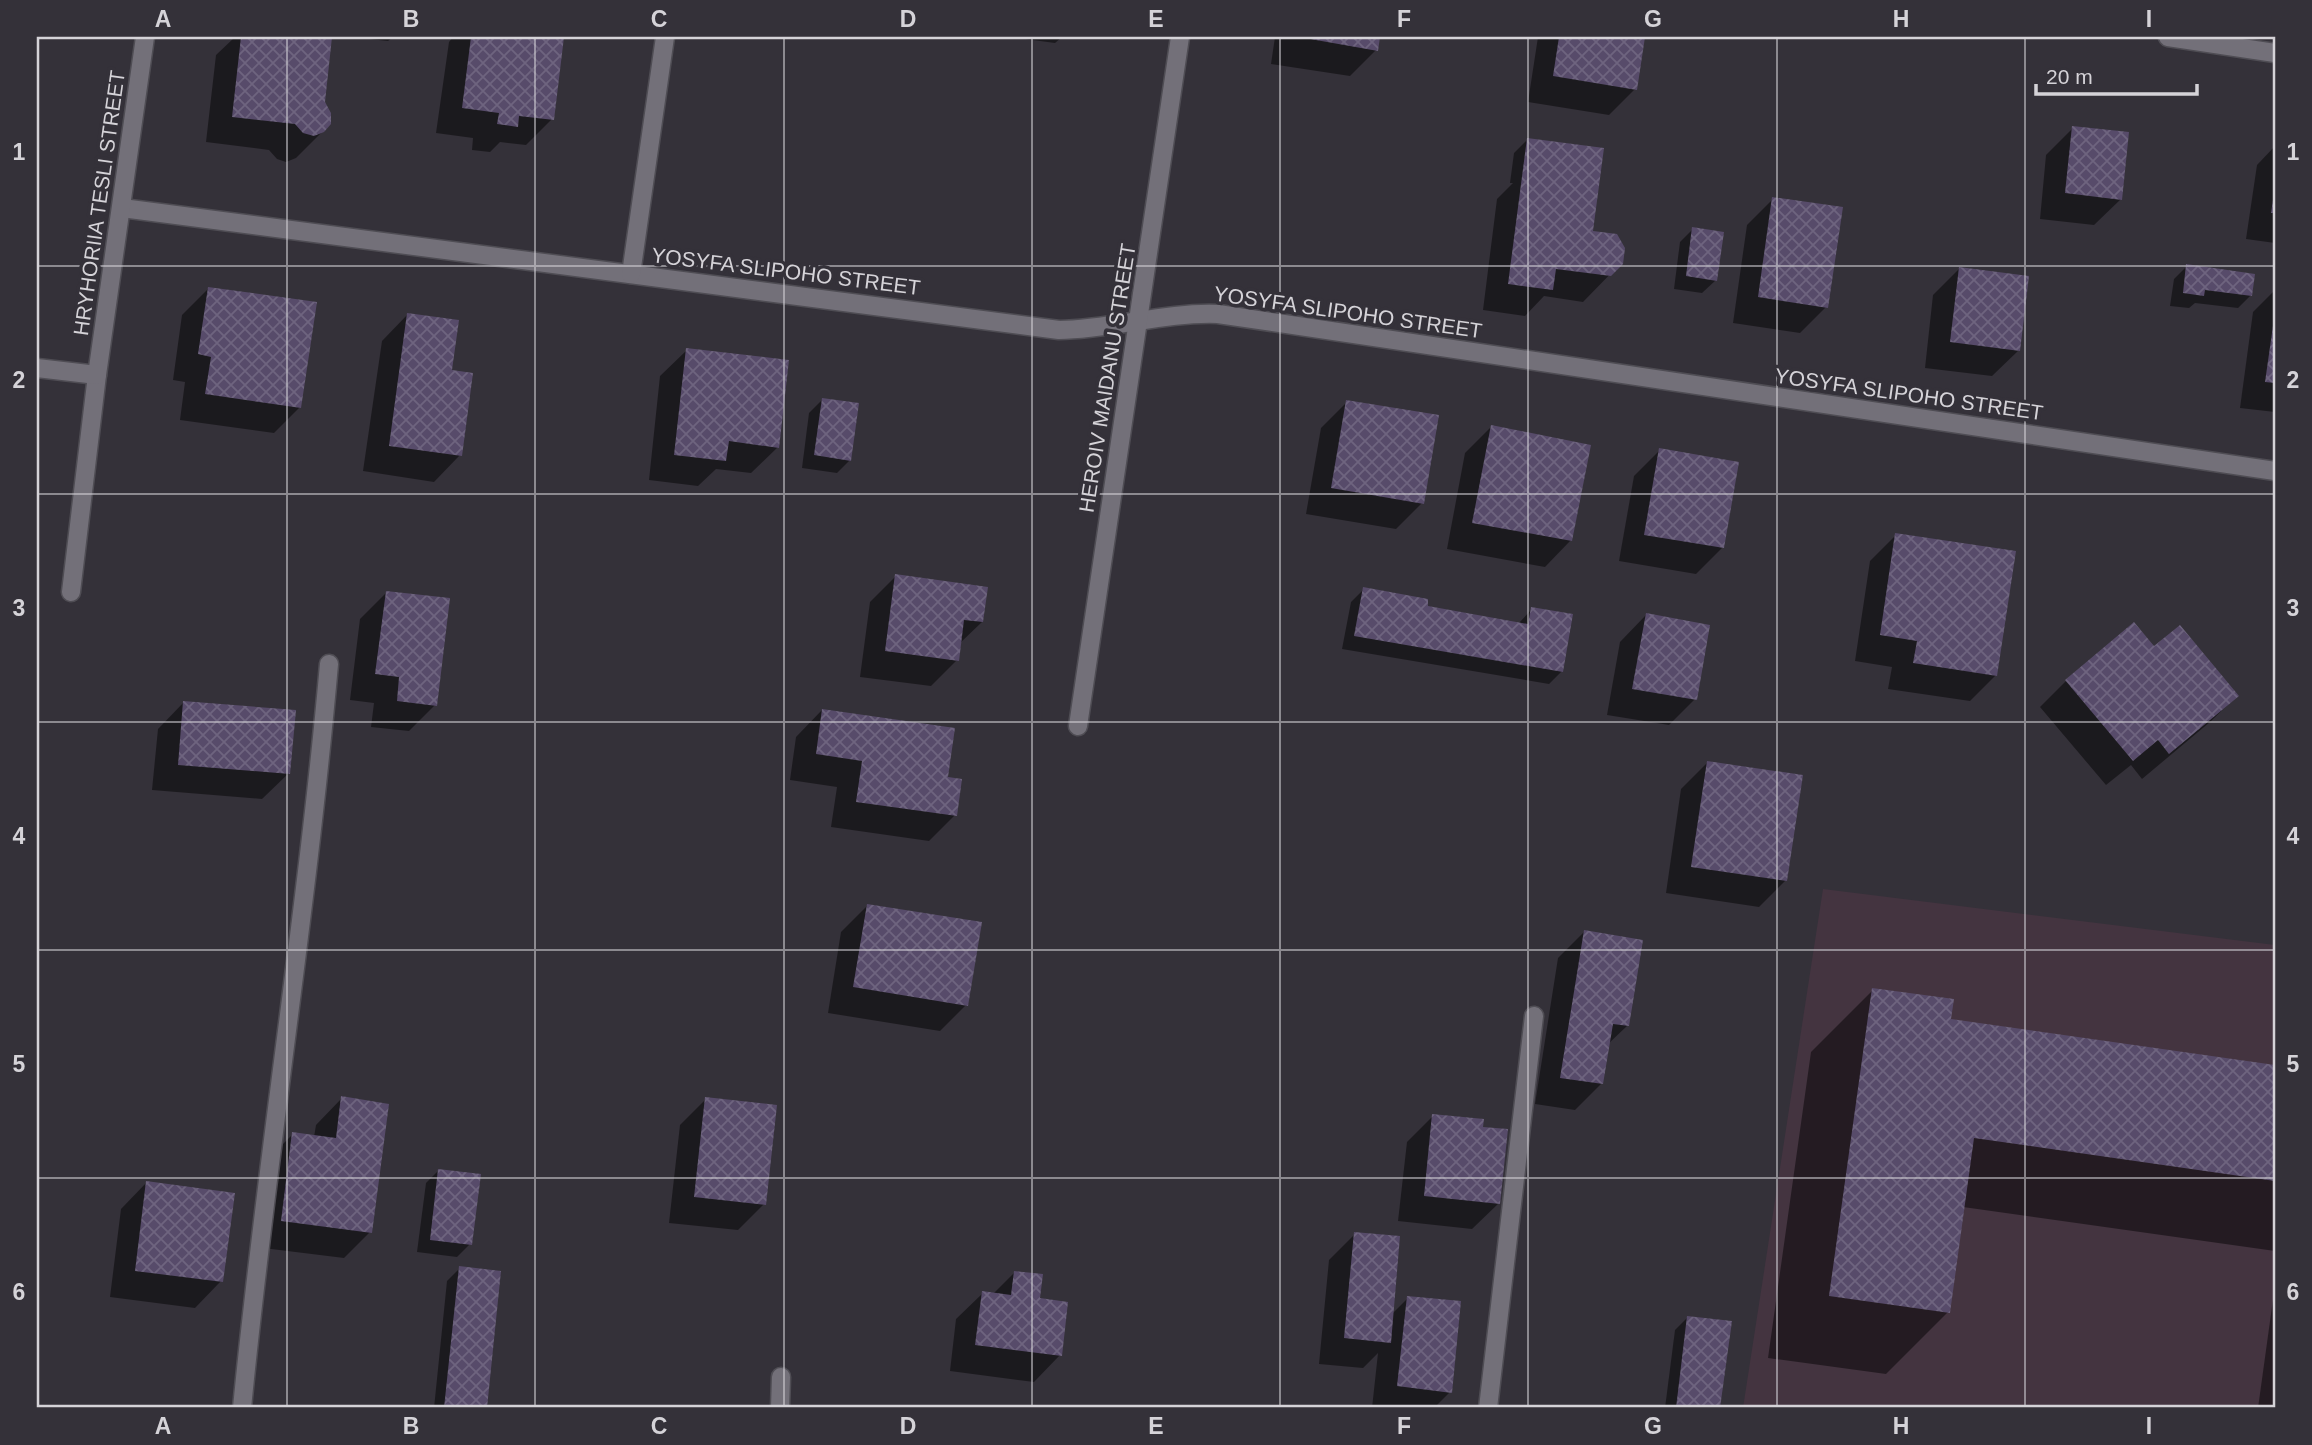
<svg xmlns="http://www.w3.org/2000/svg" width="2312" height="1445" font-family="Arial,sans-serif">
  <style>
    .education { fill: #443440 }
    .shadow { fill: #0007 }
    .building { fill: url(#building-cross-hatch) }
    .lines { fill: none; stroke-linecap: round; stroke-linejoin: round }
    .lane-casing { stroke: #4f4d54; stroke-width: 21 }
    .street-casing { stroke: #4f4d54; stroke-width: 21 }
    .lane { stroke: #737079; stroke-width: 18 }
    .street { stroke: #737079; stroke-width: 18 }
    .grid { fill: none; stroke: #d5d3d8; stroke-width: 2; stroke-opacity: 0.55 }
    .labels { text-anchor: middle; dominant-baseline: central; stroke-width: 7; stroke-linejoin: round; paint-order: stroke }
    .street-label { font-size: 21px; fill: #d5d3d8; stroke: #343139 }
    .neatline { fill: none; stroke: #d5d3d8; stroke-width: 2.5 }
    .grid-label { font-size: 23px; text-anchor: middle; font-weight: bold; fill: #d5d3d8 }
  </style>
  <defs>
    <pattern id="building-cross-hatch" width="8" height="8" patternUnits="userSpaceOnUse" patternTransform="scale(1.75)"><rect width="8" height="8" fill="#574b6a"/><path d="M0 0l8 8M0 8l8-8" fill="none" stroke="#6e647f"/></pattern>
  </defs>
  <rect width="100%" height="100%" fill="#343139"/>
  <!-- education -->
  <path class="education" d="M1823 889 2275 945V1408H1743Z"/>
  <!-- shadow -->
  <g class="shadow">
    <path d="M235 37 330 39 323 102V131L296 158 286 162 277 159 269 150 206 142 216 55Z"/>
    <path d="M351 37H393L388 41Z"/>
    <path d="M453 37H562L552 119 526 145 500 142 490 152 472 150 473 138 436 133 449 42Z"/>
    <path d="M1010 37H1062L1055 43Z"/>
    <path d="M1275 37H1378L1376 50 1350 76 1271 64Z"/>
    <path d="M1538 37H1643L1635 89 1609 115 1528 102Z"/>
    <path d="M2073 128 2121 199 2094 225 2040 219 2046 155Z"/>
    <path d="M1527 140 1591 232 1621 263 1583 302 1544 296 1525 316 1483 310 1497 199 1513 183H1510L1514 153Z"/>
    <path d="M2275 146V243L2246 239 2257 165Z"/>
    <path d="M1773 199 1826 307 1800 333 1733 323 1747 225Z"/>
    <path d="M1693 229 1716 280 1702 293 1674 289 1680 242Z"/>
    <path d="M2187 266 2251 295 2238 308 2195 303 2189 308 2170 306 2174 279Z"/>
    <path d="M1959 269 2019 350 1992 376 1925 368 1933 295Z"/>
    <path d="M208 289 300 407 274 433 180 420 185 382 173 380 182 315Z"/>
    <path d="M2275 290V412L2240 408 2253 312Z"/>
    <path d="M408 314 460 455 434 482 363 471 382 341Z"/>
    <path d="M687 350 778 447 751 473 716 469 698 486 649 480 660 376Z"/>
    <path d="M822 400 850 460 837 473 802 468 809 413Z"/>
    <path d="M1347 402 1422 503 1396 529 1306 514 1321 428Z"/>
    <path d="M1491 427 1571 540 1545 567 1447 549 1465 453Z"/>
    <path d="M1660 450 1722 548 1696 574 1619 561 1634 476Z"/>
    <path d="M1896 535 1996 675 1970 701 1888 689 1892 667 1855 661 1870 561Z"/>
    <path d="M896 576 982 622 959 644 957 660 931 686 860 677 870 602Z"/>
    <path d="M1364 589 1426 607 1518 624 1532 609 1562 671 1549 684 1342 649 1351 602Z"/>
    <path d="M386 593 435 705 409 731 371 727 374 703 350 700 360 619Z"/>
    <path d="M1646 615 1695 699 1669 725 1607 715 1620 642Z"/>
    <path d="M2154 649 2237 696 2210 722 2142 779 2131 765 2106 785 2040 707 2066 681Z"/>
    <path d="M184 702 289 773 262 799 152 790 158 729Z"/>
    <path d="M822 710 946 779 955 815 929 841 831 827 837 787 790 780 796 737Z"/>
    <path d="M1707 763 1785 881 1759 907 1666 893 1681 789Z"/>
    <path d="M868 905 966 1005 940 1031 828 1013 841 932Z"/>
    <path d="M1584 932 1627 1026 1607 1045 1601 1084 1575 1110 1535 1104 1558 958Z"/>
    <path d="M1873 990 1949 1020 2275 1067V1251L1963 1207 1948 1312 1886 1374 1768 1358 1811 1052Z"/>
    <path d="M342 1098 370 1232 344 1258 255 1247 267 1160 293 1134 314 1137 316 1125Z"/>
    <path d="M706 1099 764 1204 738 1230 669 1223 680 1125Z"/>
    <path d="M1433 1116 1481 1128 1499 1203 1472 1229 1398 1221 1407 1142Z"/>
    <path d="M439 1170 470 1244 457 1257 417 1252 426 1183Z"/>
    <path d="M147 1182 221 1281 195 1308 110 1297 121 1209Z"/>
    <path d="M1355 1234 1392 1314 1408 1298 1450 1392 1434 1408H1372L1378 1353 1363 1368 1319 1364 1329 1260Z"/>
    <path d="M460 1268 499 1272 485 1408H434L447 1281Z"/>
    <path d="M1014 1273 1038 1300 1060 1355 1034 1382 950 1371 956 1319 983 1293 993 1294Z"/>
    <path d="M2275 1285V1408H2258Z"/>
    <path d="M1688 1317 1730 1322 1719 1408H1665L1675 1330Z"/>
  </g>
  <!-- building -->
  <g class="building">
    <path d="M241 37H332L325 102 331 113V124L324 132 314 136 303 133 295 124 232 117Z"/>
    <path d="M471 37H564L554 120 519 116 518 127 497 124 499 113 462 108Z"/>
    <path d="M1299 37H1380L1378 51Z"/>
    <path d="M1559 37H1645L1637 90 1553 76Z"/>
    <path d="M2072 126 2129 132 2122 200 2065 193Z"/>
    <path d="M1527 138 1604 148 1593 231 1617 234 1625 248 1623 264 1611 276 1556 269 1553 290 1508 284Z"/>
    <path d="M2274 194H2275V213H2271Z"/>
    <path d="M1772 197 1843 207 1828 308 1758 297Z"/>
    <path d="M1692 227 1724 232 1717 281 1686 276Z"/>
    <path d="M2186 264 2255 274 2252 296 2205 290 2204 296 2183 293Z"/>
    <path d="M1959 267 2029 276 2020 351 1950 342Z"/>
    <path d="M208 287 317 302 301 408 205 394 211 357 198 354Z"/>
    <path d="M407 313 459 320 452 370 473 373 462 456 389 446Z"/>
    <path d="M2274 319H2275V383L2265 382Z"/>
    <path d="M686 348 789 360 779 448 729 441 726 461 674 455Z"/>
    <path d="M822 398 859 403 851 461 814 455Z"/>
    <path d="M1346 400 1439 415 1424 504 1331 488Z"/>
    <path d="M1491 425 1591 445 1572 541 1472 523Z"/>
    <path d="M1659 448 1739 462 1724 548 1644 535Z"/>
    <path d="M1895 533 2016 551 1997 676 1913 663 1917 641 1880 635Z"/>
    <path d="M895 574 988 587 983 622 964 620 959 661 885 651Z"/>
    <path d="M1363 587 1428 599V606L1528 624 1531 607 1573 614 1563 672 1354 636Z"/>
    <path d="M386 591 450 598 437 706 397 701 399 677 375 674Z"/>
    <path d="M1646 613 1710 625 1697 700 1632 689Z"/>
    <path d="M2134 622 2154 646 2180 625 2239 696 2169 754 2158 740 2133 761 2065 680Z"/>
    <path d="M183 701 296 710 290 774 178 765Z"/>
    <path d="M822 709 955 728 948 777 962 779 957 816 856 802 862 761 816 754Z"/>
    <path d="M1707 761 1803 775 1787 881 1691 867Z"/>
    <path d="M867 904 982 922 968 1006 853 987Z"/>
    <path d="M1584 930 1643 940 1629 1026 1613 1024 1603 1084 1560 1078Z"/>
    <path d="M1872 988 1954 999 1951 1019 2275 1065V1181L1974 1138 1950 1313 1829 1296Z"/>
    <path d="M341 1096 389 1104 372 1233 281 1221 292 1132 336 1138Z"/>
    <path d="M705 1097 777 1105 766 1205 694 1197Z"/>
    <path d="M1432 1114 1484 1119 1483 1127 1508 1129 1500 1204 1424 1196Z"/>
    <path d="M438 1169 481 1174 472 1245 430 1240Z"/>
    <path d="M146 1181 235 1193 223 1282 135 1271Z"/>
    <path d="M1354 1232 1400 1236 1391 1343 1344 1338Z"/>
    <path d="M459 1266 501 1271 487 1408H444Z"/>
    <path d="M1014 1271 1043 1274 1040 1298 1068 1302 1062 1356 975 1345 982 1291 1011 1295Z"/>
    <path d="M1407 1296 1461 1301 1452 1393 1397 1386Z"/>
    <path d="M1687 1316 1732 1321 1720 1408H1676Z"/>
  </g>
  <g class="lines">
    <!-- lane casing -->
    <g class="lane-casing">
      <g id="lane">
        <path d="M71 592 97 375"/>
        <path d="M242 1408C266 1160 307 913 329 664"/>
        <path d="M780 1408 781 1377"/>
        <path d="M1488 1408 1534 1016"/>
      </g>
    </g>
    <!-- street casing -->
    <g class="street-casing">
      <g id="street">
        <path d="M2168 37 2275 53"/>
        <path d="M122 208 1059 330C1114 329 1164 312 1218 314L2275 471"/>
        <path d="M631 274 665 37"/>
        <path d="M37 368 97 375 145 37"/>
        <path d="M1078 726 1180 37"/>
      </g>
    </g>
    <!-- lane -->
    <use href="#lane" class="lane"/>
    <!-- street -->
    <use href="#street" class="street"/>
  </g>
  <!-- grid -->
  <path class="grid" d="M287 37V1408M535 37V1408M784 37V1408M1032 37V1408M1280 37V1408M1528 37V1408M1777 37V1408M2025 37V1408M37 266H2275M37 494H2275M37 722H2275M37 950H2275M37 1178H2275"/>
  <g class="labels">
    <!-- street labels -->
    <g class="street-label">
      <text transform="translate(99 203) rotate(-82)">HRYHORIIA TESLI STREET</text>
      <text transform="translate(786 271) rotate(7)">YOSYFA SLIPOHO STREET</text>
      <text transform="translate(1348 312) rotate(8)">YOSYFA SLIPOHO STREET</text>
      <text transform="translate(1107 378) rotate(-81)">HEROIV MAIDANU STREET</text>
      <text transform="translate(1909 394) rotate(8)">YOSYFA SLIPOHO STREET</text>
    </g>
  </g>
  <!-- border -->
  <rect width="2312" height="1445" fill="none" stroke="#343139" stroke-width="77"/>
  <!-- scale -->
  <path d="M2036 84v10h161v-10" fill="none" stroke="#d5d3d8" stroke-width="3.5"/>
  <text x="2046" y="84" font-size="21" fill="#d5d3d8" stroke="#343139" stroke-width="5" paint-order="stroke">20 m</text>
  <rect x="38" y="38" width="2236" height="1368" class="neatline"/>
  <g class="grid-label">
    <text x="163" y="27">A</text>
    <text x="411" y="27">B</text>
    <text x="659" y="27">C</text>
    <text x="908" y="27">D</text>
    <text x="1156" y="27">E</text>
    <text x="1404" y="27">F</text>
    <text x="1653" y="27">G</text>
    <text x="1901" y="27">H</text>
    <text x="2149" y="27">I</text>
    <text x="19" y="160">1</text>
    <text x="2293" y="160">1</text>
    <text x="19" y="388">2</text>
    <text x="2293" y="388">2</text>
    <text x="19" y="616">3</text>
    <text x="2293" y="616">3</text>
    <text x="19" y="844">4</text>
    <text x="2293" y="844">4</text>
    <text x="19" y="1072">5</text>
    <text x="2293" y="1072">5</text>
    <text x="19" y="1300">6</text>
    <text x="2293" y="1300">6</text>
    <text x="163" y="1434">A</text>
    <text x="411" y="1434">B</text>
    <text x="659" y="1434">C</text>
    <text x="908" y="1434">D</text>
    <text x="1156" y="1434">E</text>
    <text x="1404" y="1434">F</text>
    <text x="1653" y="1434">G</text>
    <text x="1901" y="1434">H</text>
    <text x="2149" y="1434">I</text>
  </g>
</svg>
